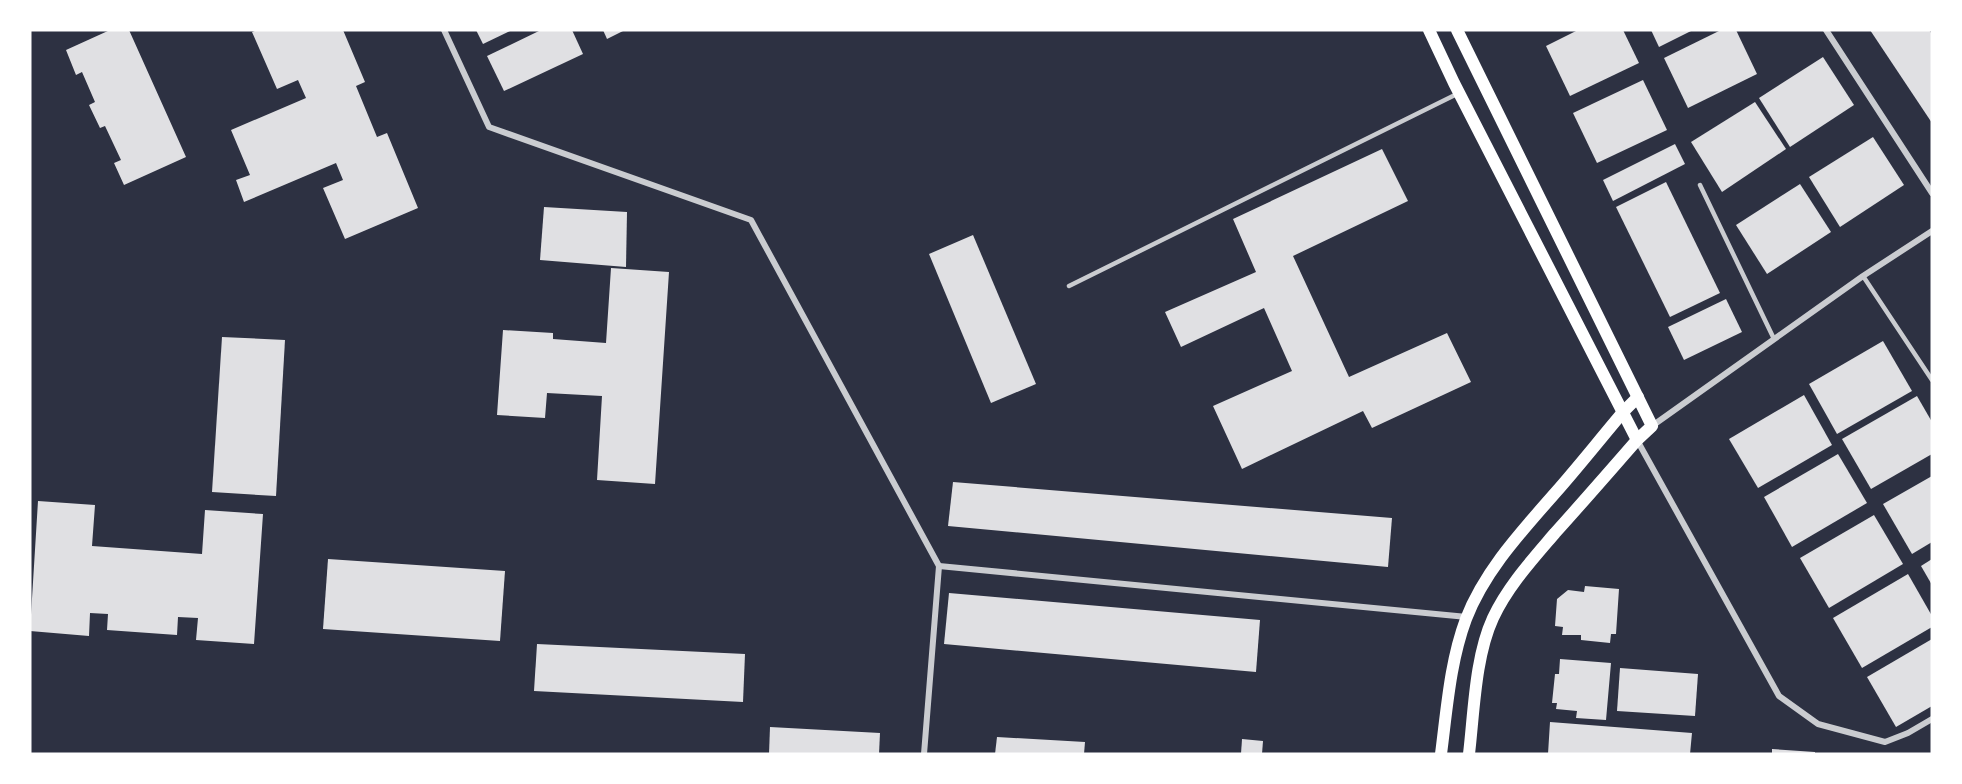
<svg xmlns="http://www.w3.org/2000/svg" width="1962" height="784" font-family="'PT Sans Narrow',sans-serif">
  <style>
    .building { fill: #e0e0e3 }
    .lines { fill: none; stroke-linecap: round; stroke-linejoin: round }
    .service { stroke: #caccd0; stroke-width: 4.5 }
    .minor { stroke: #caccd0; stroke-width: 6 }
    .secondary { stroke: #fff; stroke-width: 12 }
  </style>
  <rect width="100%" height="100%" fill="#2d3142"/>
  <!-- building -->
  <g class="building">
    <path d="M110 30H129L186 157 124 185 114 163 121 160 105 126 100 128 89 105 95 102 82 72 76 75 66 50Z"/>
    <path d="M257 30H343L365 82 356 86 377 137 387 133 418 208 345 239 323 188 343 180 336 163 244 202 236 180 250 175 231 130 306 98 298 80 277 89 252 32Z"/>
    <path d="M476 30H512L483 44Z"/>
    <path d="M541 30H572L583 54 504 91 487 56Z"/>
    <path d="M603 30H625L607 39Z"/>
    <path d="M1578 30H1623L1639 63 1570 96 1546 46Z"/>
    <path d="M1651 30H1693L1659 47Z"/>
    <path d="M1721 30H1736L1757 74 1688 108 1664 58Z"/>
    <path d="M1870 30H1929L1932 34V123Z"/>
    <path d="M1823 57 1854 105 1790 147 1759 98Z"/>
    <path d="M1643 80 1667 130 1597 163 1573 113Z"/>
    <path d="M1755 102 1786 149 1722 192 1691 142Z"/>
    <path d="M1873 137 1904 185 1840 227 1809 177Z"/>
    <path d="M1675 144 1685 164 1613 201 1603 180Z"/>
    <path d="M1382 149 1408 201 1293 256 1349 377 1447 333 1471 382 1372 428 1363 411 1242 469 1213 406 1292 371 1264 308 1181 347 1165 312 1256 272 1233 219Z"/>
    <path d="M1666 182 1720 293 1670 317 1616 207Z"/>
    <path d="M1800 184 1831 232 1767 274 1736 225Z"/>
    <path d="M544 207 627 212 626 267 540 260Z"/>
    <path d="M973 235 1036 384 991 403 929 254Z"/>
    <path d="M611 268 669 272 655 484 597 480 602 396 547 393 545 418 497 415 503 330 553 333V339L606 343Z"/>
    <path d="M1726 299 1742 332 1684 360 1668 327Z"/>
    <path d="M222 337 285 340 276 496 212 492Z"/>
    <path d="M1883 341 1912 391 1837 434 1809 384Z"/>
    <path d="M1804 395 1832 445 1758 488 1729 439Z"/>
    <path d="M1917 396 1932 422V454L1871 489 1842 439Z"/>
    <path d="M1838 454 1867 503 1792 547 1764 497Z"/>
    <path d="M1932 476V542L1912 554 1883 504Z"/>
    <path d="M953 482 1392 518 1388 567 948 526Z"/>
    <path d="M38 501 95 505 92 546 202 554 205 510 263 514 254 644 196 640 198 618 178 617 177 635 107 630 108 614 90 613 89 636 30 631Z"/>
    <path d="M1874 515 1903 564 1829 608 1800 558Z"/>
    <path d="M328 559 505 571 500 641 323 629Z"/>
    <path d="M1932 559V585L1921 566Z"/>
    <path d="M1908 574 1932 616V627L1862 668 1833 618Z"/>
    <path d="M1585 586 1619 589 1616 634H1611L1610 643 1581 640V635H1562L1563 627 1555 626 1557 599 1568 590 1584 592Z"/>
    <path d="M949 593 1260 620 1256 672 944 644Z"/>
    <path d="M1932 639V706L1896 727 1867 677Z"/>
    <path d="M537 644 745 654 743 702 534 691Z"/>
    <path d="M1560 659 1611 663 1606 720 1576 718 1577 711 1556 709 1557 703H1552L1555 674H1559Z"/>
    <path d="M1620 668 1698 674 1695 716 1617 711Z"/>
    <path d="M1550 722 1692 733 1690 754H1548Z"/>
    <path d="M770 727 880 733 879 754H769Z"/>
    <path d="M997 737 1085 742 1084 754H995Z"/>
    <path d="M1242 739 1263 741 1262 754H1241Z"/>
    <path d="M1772 749 1815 752V754H1772Z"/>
  </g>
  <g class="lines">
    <!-- service -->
    <g class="service">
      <path d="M1700 185 1774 339"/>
      <path d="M1863 276 1932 380"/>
      <path d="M1069 286 1459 93"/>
    </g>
    <!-- minor -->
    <g class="minor">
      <path d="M444 30 489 127 751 220 939 566 924 754"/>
      <path d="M1826 30 1932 193"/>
      <path d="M1652 426 1863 276 1932 231"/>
      <path d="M1637 440 1779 696 1818 724 1885 742 1908 733 1932 719"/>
      <path d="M939 566 1467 617"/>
    </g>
    <!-- secondary -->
    <g class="secondary">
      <path d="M1429 30 1454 83 1637 440"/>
      <path d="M1457 30 1652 426 1637 440C1610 471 1583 502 1555 533 1532 560 1508 586 1493 618 1475 657 1474 712 1469 754"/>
      <path d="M1441 754C1447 708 1450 662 1466 619 1485 570 1522 531 1556 492 1579 466 1601 438 1624 411L1638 397"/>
    </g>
  </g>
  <!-- border -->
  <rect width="1962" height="784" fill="none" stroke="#ffffff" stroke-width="63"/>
</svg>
